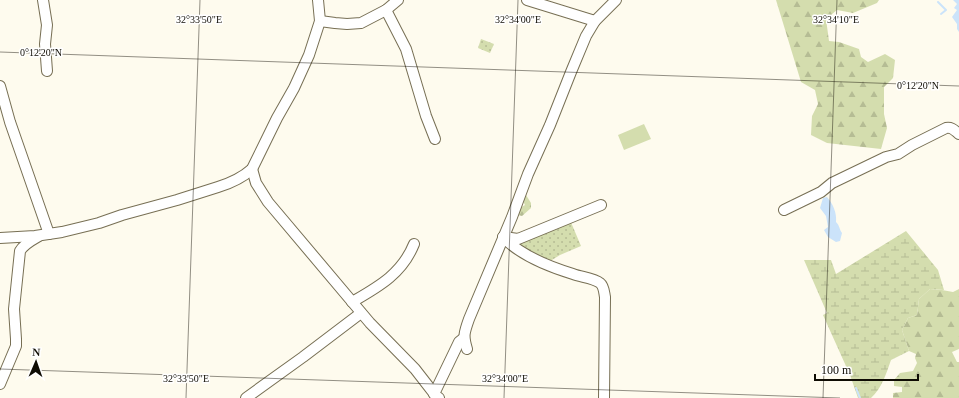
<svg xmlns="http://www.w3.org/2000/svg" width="959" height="398" font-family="'Times New Roman',serif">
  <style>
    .grass { fill: url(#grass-dots) }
    .forest { fill: url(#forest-firs) }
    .wetland { fill: url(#wetland-marsh) }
    .garden { fill: #d4ddae }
    .water { fill: #cbe3fa }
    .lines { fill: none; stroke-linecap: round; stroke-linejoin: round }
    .stream { stroke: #cbe3fa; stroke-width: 2 }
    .minor-casing { stroke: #776f54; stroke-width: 12 }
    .minor { stroke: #fff; stroke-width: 10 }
    .ticks { fill: none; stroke: #0f0c03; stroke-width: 1; stroke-opacity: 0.45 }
    .ticks-label { font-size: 10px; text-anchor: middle; fill: #0f0c03; stroke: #fff; stroke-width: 3; stroke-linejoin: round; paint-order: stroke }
  </style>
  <defs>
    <pattern id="grass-dots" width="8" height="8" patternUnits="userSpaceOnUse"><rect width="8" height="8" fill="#d4ddae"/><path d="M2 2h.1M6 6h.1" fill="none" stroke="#b5bc94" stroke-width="1.8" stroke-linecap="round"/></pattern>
    <pattern id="forest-firs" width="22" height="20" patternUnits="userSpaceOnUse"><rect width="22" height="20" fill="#d4ddae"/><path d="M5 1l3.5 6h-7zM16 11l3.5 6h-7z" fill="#b5bc94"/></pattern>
    <pattern id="wetland-marsh" width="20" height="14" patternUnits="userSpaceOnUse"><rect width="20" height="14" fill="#d4ddae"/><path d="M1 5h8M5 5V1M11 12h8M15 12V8" fill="none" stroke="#b5bc94"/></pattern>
  </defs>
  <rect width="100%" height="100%" fill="#fefbee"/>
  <!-- grass -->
  <g class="grass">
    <path d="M481 39 494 44 490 53 478 48Z"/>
    <path d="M570 220 581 246 560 255 547 263 511 241Z"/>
  </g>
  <!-- forest -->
  <g class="forest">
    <path d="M776 0H879L877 3 853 13 837 10 826 19 829 41 839 42 859 49 861 57 868 62 885 54 895 60 893 78 884 87V114L887 128 881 149 827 143 811 135 812 116 818 104 815 90 801 82Z"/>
    <path d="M526 195 531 203V208L522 216 518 215 520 208 525 205 523 201V196Z"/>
    <path d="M930 289 942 290 953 292 959 289V349L952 352 957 362H959V398H893V393L902 392V387L894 386V380L900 373 913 371 917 363 915 358 916 354 909 351 902 330 908 318 917 315 919 299Z"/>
  </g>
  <!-- wetland -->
  <path class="wetland" d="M906 231 938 270 944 290 930 289 919 299 917 315 908 318 902 330 909 351 891 360C886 374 882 388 871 398H858L850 375 823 315 827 313 804 260H831L836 274Z"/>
  <!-- garden -->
  <path class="garden" d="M644 124 651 139 624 150 618 135Z"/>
  <!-- water -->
  <g class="water">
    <path d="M953 0H959V32L957 29V24L952 17 957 10 954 8 957 4Z"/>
    <path d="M827 197C833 204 837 213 836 222 840 226 839 229 842 233L840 241 836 242 828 237 824 230 828 227 826 216 820 208 823 198Z"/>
  </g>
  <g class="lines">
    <!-- stream -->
    <g class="stream">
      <path d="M938 2 946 10 941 14"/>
      <path d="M856 388 860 398"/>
    </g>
    <!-- minor casing -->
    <g class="minor-casing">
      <g id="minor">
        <path d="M43 0 47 25 45 44 47 71"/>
        <path d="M527 0 595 21"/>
        <path d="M386 10 406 49 426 116 435 139"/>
        <path d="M320 21 335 23 347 24 361 23 386 10 398 0"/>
        <path d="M0 86 10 122 49 234"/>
        <path d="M252 169 256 183 268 202 370 323 415 369 436 396 439 398"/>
        <path d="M784 210 821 192 832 183 886 157 898 154 912 145 946 128C952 127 954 130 959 134"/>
        <path d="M503 237C520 255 550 267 573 274 580 277 594 278 600 283 604 286 604 292 605 297L604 398"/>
        <path d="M503 237 518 239 601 205"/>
        <path d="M0 238 35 236 62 232 99 223 122 215 177 200 218 187C231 183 242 178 252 169L277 118 294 88 309 55 320 21 318 0"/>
        <path d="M352 302C378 287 402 274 414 244"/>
        <path d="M467 349C463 336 464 333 469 319L512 217 528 174 550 125 571 72 586 36 595 21 616 0"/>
        <path d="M0 384 16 346V339L14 309 20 251C24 244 32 240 39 236"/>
        <path d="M434 394 459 342 464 338"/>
        <path d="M246 398 303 357 361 313"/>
      </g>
    </g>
    <!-- minor -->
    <use href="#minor" class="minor"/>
  </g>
  <!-- ticks -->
  <path class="ticks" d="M0 52 959 86M0 369 840 398M186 398 200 0M504 398 518 0M823 398 837 0"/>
  <g class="ticks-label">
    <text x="199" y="23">32°33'50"E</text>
    <text x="518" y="23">32°34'00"E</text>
    <text x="836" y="23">32°34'10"E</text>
    <text x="41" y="56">0°12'20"N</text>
    <text x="918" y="89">0°12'20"N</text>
    <text x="186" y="382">32°33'50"E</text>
    <text x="505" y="382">32°34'00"E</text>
  </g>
  <!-- north arrow -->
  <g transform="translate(36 362) rotate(2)" stroke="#ffffff" stroke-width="3" paint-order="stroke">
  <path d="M0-3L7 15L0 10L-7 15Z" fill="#0f0c03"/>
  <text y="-6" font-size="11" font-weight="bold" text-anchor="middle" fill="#0f0c03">N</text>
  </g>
  <!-- scale -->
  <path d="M815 374v6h103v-6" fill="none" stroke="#0f0c03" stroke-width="2"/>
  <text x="821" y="374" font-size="12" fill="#0f0c03" stroke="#ffffff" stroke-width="3" paint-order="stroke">100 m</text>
</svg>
